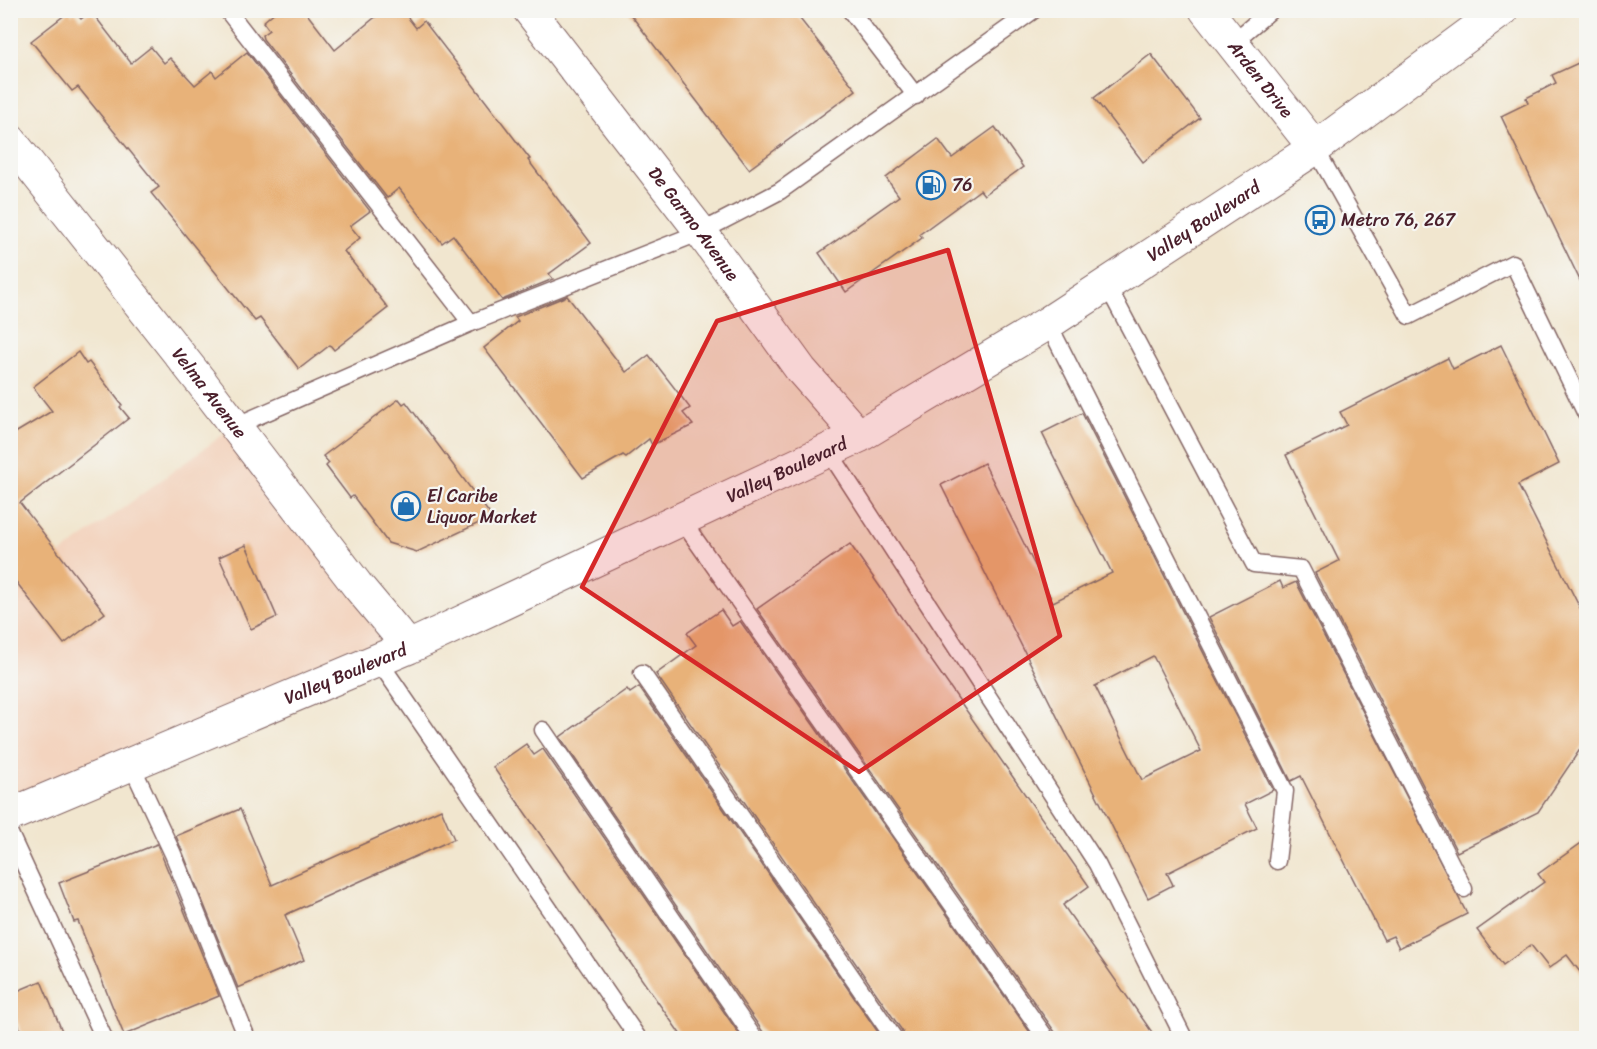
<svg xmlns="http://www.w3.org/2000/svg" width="1597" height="1049" font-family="Sriracha,sans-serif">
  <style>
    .built { fill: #f3d4bf }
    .building { fill: #e8b279; fill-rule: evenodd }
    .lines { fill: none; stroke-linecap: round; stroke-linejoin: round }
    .service-casing { stroke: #846564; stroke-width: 19 }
    .minor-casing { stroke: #846564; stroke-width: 34 }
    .tertiary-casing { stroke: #846564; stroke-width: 35 }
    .primary-casing { stroke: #846564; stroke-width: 35 }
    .service { stroke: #fff; stroke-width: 16 }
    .minor { stroke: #fff; stroke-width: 32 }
    .tertiary { stroke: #fff; stroke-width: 33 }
    .primary { stroke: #fff; stroke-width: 33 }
    .marked { fill: #d62828; fill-opacity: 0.2; stroke: #d62828; stroke-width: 4.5; stroke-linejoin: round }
    .labels { text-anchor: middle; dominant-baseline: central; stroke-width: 4.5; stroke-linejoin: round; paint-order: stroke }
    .street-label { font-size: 18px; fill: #4a1f2b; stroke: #f6f6f2 }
    .poi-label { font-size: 18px; fill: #4a1f2b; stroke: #f6f6f2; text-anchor: start }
  </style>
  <rect width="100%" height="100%" fill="#f6f6f2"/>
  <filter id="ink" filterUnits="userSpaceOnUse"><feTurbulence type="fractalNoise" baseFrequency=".0167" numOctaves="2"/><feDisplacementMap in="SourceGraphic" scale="12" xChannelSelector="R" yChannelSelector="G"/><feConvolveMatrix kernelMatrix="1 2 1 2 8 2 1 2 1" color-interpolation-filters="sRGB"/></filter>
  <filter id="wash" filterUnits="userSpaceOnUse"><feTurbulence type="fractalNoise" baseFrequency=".008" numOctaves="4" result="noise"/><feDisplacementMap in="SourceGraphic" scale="24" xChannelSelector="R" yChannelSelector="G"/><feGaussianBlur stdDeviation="1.35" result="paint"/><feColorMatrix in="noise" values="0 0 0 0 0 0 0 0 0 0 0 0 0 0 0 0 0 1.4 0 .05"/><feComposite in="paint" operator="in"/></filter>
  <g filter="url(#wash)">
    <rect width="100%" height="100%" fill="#f1e6cf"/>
    <!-- built -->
    <path class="built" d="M235 426 409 647 11 814 10 556 29 577Z"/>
    <g id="blocks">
      <!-- building -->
      <g class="building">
        <path d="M277 10H304L335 50 384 10H402L416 28 424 21 530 159 528 160 591 243 549 274 553 279 502 300 453 235 442 243 399 188 387 198 263 39 262 35 269 30 263 22Z"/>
        <path d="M627 10H793L856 90 749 169Z"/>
        <path d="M70 11 72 15 75 12 81 19 91 11 131 63 151 47 164 63 170 58 195 85 212 71 216 77 247 52 370 211 350 226 360 238 344 251 388 308 334 350 330 345 299 369 260 318 255 321 151 193 159 187 78 87 72 91 31 41Z"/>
        <path d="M1151 54 1200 118 1143 162 1094 98Z"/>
        <path d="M1587 59V295L1501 116 1528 103 1526 98 1556 83 1552 75Z"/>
        <path d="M995 127 1023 167 984 195 980 190 920 234 922 238 846 292 819 253 899 196 886 178 938 139 952 158Z"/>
        <path d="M567 296 626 372 649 355 690 408 683 413 693 425 652 445 649 439 626 457 623 455 583 478 484 348 518 321 515 317Z"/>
        <path d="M1501 345 1559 464 1518 485 1587 622V739L1538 812 1457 852 1315 573 1339 561 1286 455 1347 425 1340 412 1448 358 1453 369Z"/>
        <path d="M78 352 86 364 89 362 122 405 120 407 129 418 20 503 105 613 64 644 10 574V436L52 411 33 387Z"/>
        <path d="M399 399 403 404 406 402 492 517 417 552 388 543 353 496 350 498 326 466 329 463 323 456Z"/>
        <path d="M1082 413 1273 790 1245 804 1257 828 1167 873 1173 885 1148 898 941 485 984 463 1053 602 1112 573 1042 433ZM1153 656 1201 751 1142 780 1095 686Z"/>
        <path d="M850 544 1089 886 1063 905 1156 1038H1056L1055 1032 757 609Z"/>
        <path d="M246 545 277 617 251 629 219 557Z"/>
        <path d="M1280 581 1283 588 1296 582 1467 914 1399 948 1393 936 1384 940 1301 776 1291 781 1209 617Z"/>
        <path d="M721 610 732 626 740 621 1034 1038H904L903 1032 656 674 696 645 687 633Z"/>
        <path d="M639 687 882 1038H764L763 1032 560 737 627 689 630 693Z"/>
        <path d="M526 744 534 755 543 749 742 1038H683L493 767Z"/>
        <path d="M240 809 272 885 441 809 454 839 285 915 304 960 238 988 176 836Z"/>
        <path d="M1587 839V981L1567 955 1549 968 1531 945 1503 965 1477 930 1544 882 1538 874Z"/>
        <path d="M157 844 219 996 124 1035 78 921 74 922 59 883Z"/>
        <path d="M41 981 65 1038H24L10 1005V994Z"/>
      </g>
    </g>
  </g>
  <g filter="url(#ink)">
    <use href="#blocks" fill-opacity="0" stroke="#846564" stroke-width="1.5"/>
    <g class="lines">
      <!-- service casing -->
      <g class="service-casing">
        <g id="service">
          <path d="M227 10 471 323"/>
          <path d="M850 10 916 96"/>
          <path d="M1232 43 1271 10"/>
          <path d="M1315 148 1409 316 1513 263 1586 414"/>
          <path d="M1107 285 1254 564 1301 569 1464 889"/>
          <path d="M1048 323 1285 791 1277 861"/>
          <path d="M235 426 471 323 701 232 780 191 1034 10"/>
          <path d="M828 450 1097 864 1184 1038"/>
          <path d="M681 519 1046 1038"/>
          <path d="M378 660 638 1038"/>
          <path d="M642 673 894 1038"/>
          <path d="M543 730 754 1038"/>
          <path d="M131 764 173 854 247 1038"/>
          <path d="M10 834 104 1038"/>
        </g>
      </g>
      <!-- minor casing -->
      <g class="minor-casing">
        <g id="minor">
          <path id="s1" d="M529 10 701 232 801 370 859 436"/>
          <path id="s2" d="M10 140 202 383 357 585 409 647"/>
        </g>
      </g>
      <!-- tertiary casing -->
      <g class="tertiary-casing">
        <g id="tertiary">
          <path id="s3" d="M1206 10 1315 148"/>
        </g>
      </g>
      <!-- primary casing -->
      <g class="primary-casing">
        <g id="primary">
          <path id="s4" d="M10 815 409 647 859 436 1048 323 1315 148 1502 10"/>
        </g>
      </g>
      <!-- service -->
      <use href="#service" class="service"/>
      <!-- minor -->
      <use href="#minor" class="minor"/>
      <!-- tertiary -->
      <use href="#tertiary" class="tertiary"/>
      <!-- primary -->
      <use href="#primary" class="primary"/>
    </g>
  </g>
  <!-- marked area -->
  <path class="marked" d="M948 250 1060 636 859 772 582 587 717 321Z"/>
  <!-- icons -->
  <defs>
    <g id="fuel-ring" transform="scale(1.5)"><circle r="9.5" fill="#f6f6f2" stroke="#1f6fb2" stroke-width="1.5"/><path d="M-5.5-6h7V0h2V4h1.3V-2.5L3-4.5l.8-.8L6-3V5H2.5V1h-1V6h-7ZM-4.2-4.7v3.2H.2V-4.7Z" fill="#1f6fb2"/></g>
    <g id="bus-ring" transform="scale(1.5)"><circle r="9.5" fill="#f6f6f2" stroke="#1f6fb2" stroke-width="1.5"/><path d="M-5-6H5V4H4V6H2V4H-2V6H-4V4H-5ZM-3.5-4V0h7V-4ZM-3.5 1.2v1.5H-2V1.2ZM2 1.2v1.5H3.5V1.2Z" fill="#1f6fb2"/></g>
    <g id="shop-ring" transform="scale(1.5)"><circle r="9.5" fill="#f6f6f2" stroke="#1f6fb2" stroke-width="1.5"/><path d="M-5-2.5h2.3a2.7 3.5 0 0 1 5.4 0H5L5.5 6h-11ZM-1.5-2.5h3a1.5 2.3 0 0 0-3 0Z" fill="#1f6fb2"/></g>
  </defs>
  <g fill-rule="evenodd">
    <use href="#fuel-ring" x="931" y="185"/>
    <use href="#bus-ring" x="1320" y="220"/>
    <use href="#shop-ring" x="406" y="506"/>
  </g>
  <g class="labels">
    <!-- street labels -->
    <g class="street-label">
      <text stroke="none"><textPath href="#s3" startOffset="88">Arden Drive</textPath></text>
      <text stroke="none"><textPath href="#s4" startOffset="1336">Valley Boulevard</textPath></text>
      <text stroke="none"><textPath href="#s1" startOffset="270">De Garmo Avenue</textPath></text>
      <text stroke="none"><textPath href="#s2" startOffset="322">Velma Avenue</textPath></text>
      <text stroke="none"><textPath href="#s4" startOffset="850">Valley Boulevard</textPath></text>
      <text stroke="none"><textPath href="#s4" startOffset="364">Valley Boulevard</textPath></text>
    </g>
    <!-- poi labels -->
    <g class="poi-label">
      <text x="952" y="185">76</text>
      <text x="1341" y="220">Metro 76, 267</text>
      <text x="427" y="496">El Caribe<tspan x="427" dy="21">Liquor Market</tspan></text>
    </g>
  </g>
  <!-- margin -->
  <rect width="1597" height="1049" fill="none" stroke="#f6f6f2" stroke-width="36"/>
</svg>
